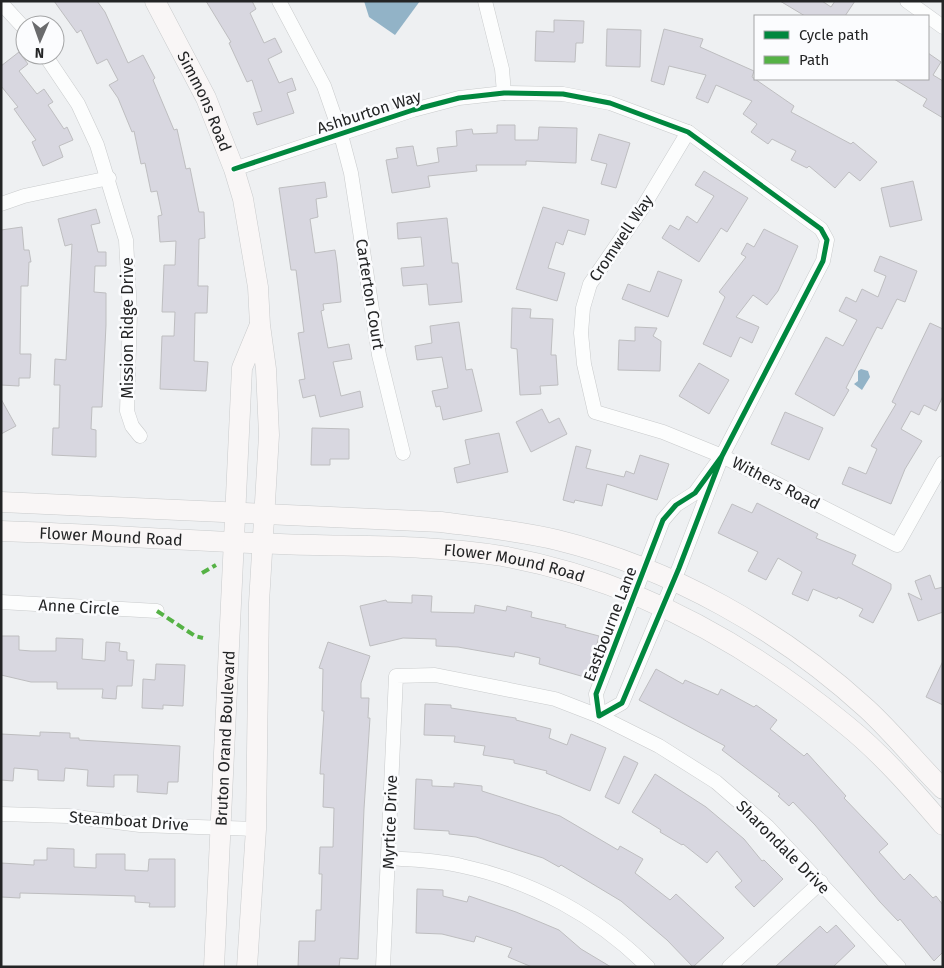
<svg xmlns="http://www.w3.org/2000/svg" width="944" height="968" font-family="'Fira Sans',sans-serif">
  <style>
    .water { fill: #92b3c7 }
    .building { fill: #d8d7e0; stroke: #bebec0 }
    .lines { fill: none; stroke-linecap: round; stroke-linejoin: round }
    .street-casing { stroke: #c9cbcc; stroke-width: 15 }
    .secondary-casing { stroke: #c9cbcc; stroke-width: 21 }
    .street { stroke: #fcfdfd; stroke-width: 14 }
    .secondary { stroke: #f9f6f6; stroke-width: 20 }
    .quiet { stroke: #55b245; stroke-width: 4; stroke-dasharray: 8 4; stroke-linecap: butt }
    .cycleway-casing { stroke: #fbfcfe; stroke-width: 8 }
    .cycleway { stroke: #00873e; stroke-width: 5 }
    .labels { text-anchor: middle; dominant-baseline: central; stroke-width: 5; stroke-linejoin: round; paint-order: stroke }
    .street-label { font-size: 16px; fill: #232425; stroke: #fbfcfe }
  </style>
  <rect width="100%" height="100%" fill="#eef0f2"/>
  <!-- water -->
  <g class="water">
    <path d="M364 1H420L395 35 369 17Z"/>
    <path d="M861 369 868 371 870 377 862 390 854 384 858 381V371Z"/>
  </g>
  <!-- building -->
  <g class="building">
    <path d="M54 1H97L105 12 128 63 143 55 155 78 153 80 174 130 177 129 186 169 190 168 199 212H204L205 238 199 239 198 286H208L207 313H195L194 361 208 362 206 391 160 389 162 336H174L175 312H162L164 265H175L176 241 160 242 158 216 162 215 157 191 151 192 145 163 141 164 134 131 132 132 118 98 109 85 118 80 107 59 97 64 81 30 77 33Z"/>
    <path d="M206 1H252L256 9 250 13 264 43 275 38 282 52 268 59 279 83 292 78 296 90 287 93 294 113 257 125 253 113 262 111 252 80 247 82 229 43 231 42Z"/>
    <path d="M780 1H822L831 7 835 1H855L845 16H805Z"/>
    <path d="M554 20 584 21 583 43H576L575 62 535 61 536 31 554 32Z"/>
    <path d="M607 29 641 30 640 67 606 66Z"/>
    <path d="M664 29 703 39 700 47 754 71 752 77 794 106 791 112 851 144 853 142 877 162 860 181 849 172 835 188 809 166 807 168 791 160 796 151 772 139 768 144 751 132 757 124 743 114 752 101 716 85 708 103 696 98 706 75 669 66 664 85 651 81Z"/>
    <path d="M19 52 28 64 19 71 37 94 44 89 53 102 48 105 64 129 67 127 73 140 59 146 63 157 43 166 32 142 36 140 14 109 18 107 1 86V66Z"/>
    <path d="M928 53 941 62 933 75 943 81V118L923 106 927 99 894 79H928Z"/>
    <path d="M497 125H515V140H538L539 127 577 128 576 163 526 161V165H476L477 171 428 176 430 187 392 193 386 160 398 158 396 148 413 146 417 166 439 162 437 148 457 146 456 131 472 129 473 134 497 133Z"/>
    <path d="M599 134 630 143 616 188 601 184 607 164 591 160Z"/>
    <path d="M704 171 748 198 727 232 721 228 699 262 662 238 670 225 679 230 687 216 697 223 714 196 695 185Z"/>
    <path d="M913 181 922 220 890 227 881 188Z"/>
    <path d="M325 182 327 197 316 199 318 217 310 219 315 253 335 250 337 263 341 302 323 304 324 310 321 311 328 348 349 344 352 359 333 362 341 396 360 391 363 407 320 417 315 395 303 398 299 380 305 379 298 333 304 332 296 270H291L279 188Z"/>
    <path d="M543 207 589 220 585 235 568 230 563 245 556 242 548 268 565 273 557 301 516 289Z"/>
    <path d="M96 209 100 223 91 225 98 252H106V266H95L94 292 106 293V325L102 407H92L91 429 96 430V457L52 455 53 428H59L60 385H54L55 359 66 360 72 244 65 246 58 219Z"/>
    <path d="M447 218 452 263H458L462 302 429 305 427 284 403 286 401 268 424 266 421 237 398 239 397 223Z"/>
    <path d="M22 227 24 250H29L31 262H29L28 286H21L20 354H31L30 378H19V386L1 385V230Z"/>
    <path d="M764 229 798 246 778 291 767 305 753 295 736 317 759 327 752 343 740 337 731 357 703 344 725 297 719 292 746 257 741 254 747 243 754 247Z"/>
    <path d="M880 256 917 271 905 302 897 299 882 329 877 327 846 388 849 390 834 416 795 394 826 337 843 346 857 320 839 311 846 297 856 302 862 289 878 297 886 276 874 271Z"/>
    <path d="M658 271 682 280 668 317 622 299 628 284 650 292Z"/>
    <path d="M512 308 531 309 530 318 553 319 551 355H556L558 385 540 386 541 394 520 395 517 349 511 348Z"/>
    <path d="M459 322 466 370 472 369 482 411 443 420 440 406 436 407 432 391 448 388 442 357 417 360 415 346 432 343 430 326Z"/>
    <path d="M930 323 943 329V396L936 411 924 405 919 415 911 411 901 429 922 441 905 469 891 504 842 484 849 467 866 474 877 449 871 446 896 404 892 402Z"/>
    <path d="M635 327 657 328 653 336 661 341 660 371 618 370 619 340 635 341Z"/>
    <path d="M699 363 729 380 709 414 679 396Z"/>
    <path d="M1 399 16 426 1 434Z"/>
    <path d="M542 409 549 423 559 418 567 434 531 452 516 422Z"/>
    <path d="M785 412 823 428 809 460 771 444Z"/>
    <path d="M312 428 349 429V459H330V465H311Z"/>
    <path d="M499 433 508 472 457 483 454 468 470 464 465 440Z"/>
    <path d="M576 446 591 450 586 468 624 477 626 471 634 474 640 455 669 464 657 500 607 484 602 506 575 500 574 503 563 500Z"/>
    <path d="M757 503 818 534 816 538 856 555 852 564 891 584V589L873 623 859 616 863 609 838 597 837 599 813 589 808 601 792 594 802 572 778 558 766 580 748 571 758 552 718 533 732 504 752 513Z"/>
    <path d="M930 575 935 589 943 587V612L918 621 908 593 922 600 915 581Z"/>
    <path d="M412 595 432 596 431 612 474 613 475 605 506 611 507 606 532 612 531 617 566 625 565 627 599 636 588 678 539 664 540 658 515 652 514 657 458 647 436 646V639L403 638 370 646 360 606 386 600 387 602 412 603Z"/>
    <path d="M1 636H19V650L31 651H56V638L83 639 82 659 105 661 106 642 120 643 119 651 127 652V660H134L132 686H117L116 699 102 698 103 689H57V682H31L1 675Z"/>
    <path d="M328 642 370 656 361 683V698H369L368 718H370L364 809 358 959 340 958 339 967H298L299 941H315L316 910H321L322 874H319L320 847H333L334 808 323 807 324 774H320L324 711H322L323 669 319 668Z"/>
    <path d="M943 661V705L926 697Z"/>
    <path d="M156 664 185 665 183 706 163 705V709L142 708 143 679 155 680Z"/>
    <path d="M656 669 683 684 685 680 718 695 721 689 754 707 756 705 777 720 770 729 804 756 807 753 846 796 844 798 888 844 879 852 904 880 910 874 933 898 936 896 943 905V952L934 961 900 919 898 921 880 902 815 825 793 802 789 806 778 796 780 794 722 750 725 746 639 700Z"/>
    <path d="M425 704 451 705V708L516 718V720L551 729 549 738 567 745 571 734 606 748 590 791 546 773 547 771 514 763V760L483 755 485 746 454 742 455 736 424 735Z"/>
    <path d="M40 732 70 733V738H79V740L180 746 178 782H168L167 794 137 792 138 775H114V787L87 786 88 770 65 768 64 781 38 780V770L14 768 13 781 1 780V734L40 736Z"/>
    <path d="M624 756 638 763 619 804 605 797Z"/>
    <path d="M655 774 706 807 744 839 762 861 764 860 783 879 754 907 735 887 742 881 717 851 707 863 683 844 682 845 660 832 661 830 632 812Z"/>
    <path d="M416 779 432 780V786L454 787V783L482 786V791L560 816 618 850 620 846 643 859 635 873 670 900 676 894 724 938 693 967 667 940 621 901 561 865 559 867 543 858 476 837 449 834V831L414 829Z"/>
    <path d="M47 848 74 849V867L96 868V854H125V870L148 871 149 859H175V907H149L150 903 135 902V896L20 893V898L1 897V863L34 865V860H47Z"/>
    <path d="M417 889 443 890V896L467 902 469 896 516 912 559 930 581 949 611 967H532L508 957 512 948 476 936 474 942 442 934 416 933Z"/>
    <path d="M836 925 855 946 833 967H775L820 926 827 933Z"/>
  </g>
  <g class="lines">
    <!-- street casing -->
    <g class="street-casing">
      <g id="street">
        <path d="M279 1 324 86 341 135 351 173 379 355 403 453"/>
        <path d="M485 1 502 69 504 93"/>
        <path d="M907 1 943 27"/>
        <path d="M1 3 25 29"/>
        <path d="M45 55 78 104 97 145 126 240 130 313 127 411 132 426 140 436"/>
        <path d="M688 132 643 207 590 284 583 308 581 333 584 364 595 412 663 432 722 456 897 545 943 463"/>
        <path d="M234 169 413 110 459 98 504 93 563 94 610 103 688 132 821 229 827 240 823 261 722 456 679 568 622 703 599 716 596 694 663 520 676 505 695 493 722 456"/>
        <path d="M1 204 24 196 109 178"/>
        <path d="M1 602 157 611"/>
        <path d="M1 814 68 816 140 825 256 829"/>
        <path d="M389 858C413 860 438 860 462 866 532 881 597 916 648 967"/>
        <path d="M383 967 396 676 435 675 555 699 599 716 659 746 716 782 768 827 899 967"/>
        <path d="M729 967 821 882"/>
      </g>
    </g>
    <!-- secondary casing -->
    <g class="secondary-casing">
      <g id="secondary">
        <path id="s1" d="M155 1 206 98 234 169 243 199 258 287 260 325 266 369 269 435 259 603 256 829 247 967"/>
        <path d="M1 502 441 522C480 527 519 531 557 540 671 568 781 630 867 709 894 734 917 763 943 789"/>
        <path id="s2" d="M1 531C94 534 187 541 280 544 354 547 429 544 502 556 631 579 746 642 846 725 882 754 913 790 943 825"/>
        <path id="s3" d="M214 967 242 368 259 327"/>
      </g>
    </g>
    <!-- street -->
    <use href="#street" class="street"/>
    <!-- secondary -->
    <use href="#secondary" class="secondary"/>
    <!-- quiet -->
    <g class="quiet">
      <path d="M202 573 216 565"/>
      <path d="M157 611 195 636 203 638"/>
    </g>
    <!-- cycleway casing -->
    <g class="cycleway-casing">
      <path id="cycleway" d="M234 169 413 110 459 98 504 93 563 94 610 103 688 132 821 229 827 240 823 261 722 456 679 568 622 703 599 716 596 694 663 520 676 505 695 493 722 456"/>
    </g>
    <!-- cycleway -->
    <use href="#cycleway" class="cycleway"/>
  </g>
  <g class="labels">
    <!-- street labels -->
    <g class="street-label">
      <text stroke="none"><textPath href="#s1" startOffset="112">Simmons Road</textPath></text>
      <text transform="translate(369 112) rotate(-18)">Ashburton Way</text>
      <text transform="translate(621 238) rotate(-56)">Cromwell Way</text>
      <text transform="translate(370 294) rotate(81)">Carterton Court</text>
      <text transform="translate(127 328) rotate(-90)">Mission Ridge Drive</text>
      <text transform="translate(776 483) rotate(27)">Withers Road</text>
      <text stroke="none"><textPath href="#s2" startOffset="110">Flower Mound Road</textPath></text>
      <text stroke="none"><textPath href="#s2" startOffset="515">Flower Mound Road</textPath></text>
      <text transform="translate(79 607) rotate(3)">Anne Circle</text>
      <text transform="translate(610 624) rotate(-69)">Eastbourne Lane</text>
      <text stroke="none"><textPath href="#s3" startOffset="229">Bruton Orand Boulevard</textPath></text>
      <text transform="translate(129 821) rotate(4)">Steamboat Drive</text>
      <text transform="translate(390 822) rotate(-88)">Myrtice Drive</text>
      <text transform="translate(783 847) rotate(45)">Sharondale Drive</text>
    </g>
  </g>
  <!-- border -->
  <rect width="944" height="968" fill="none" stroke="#232425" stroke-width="5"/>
  <!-- legend -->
  <rect x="754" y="15" width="175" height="65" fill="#fbfcfe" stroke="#a5a6a7"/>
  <rect x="764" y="31" width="25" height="8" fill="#00873e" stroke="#a5a6a7"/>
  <text x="799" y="40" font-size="15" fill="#232425">Cycle path</text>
  <rect x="764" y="56" width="25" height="8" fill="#55b245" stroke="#a5a6a7"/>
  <text x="799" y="65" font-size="15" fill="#232425">Path</text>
  <!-- north arrow -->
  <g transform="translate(40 40) rotate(182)"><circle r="24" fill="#fbfcfe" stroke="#a5a6a7"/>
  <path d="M0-4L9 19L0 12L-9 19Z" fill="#6a6b6d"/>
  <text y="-8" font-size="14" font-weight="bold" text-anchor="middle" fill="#232425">N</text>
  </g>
</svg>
